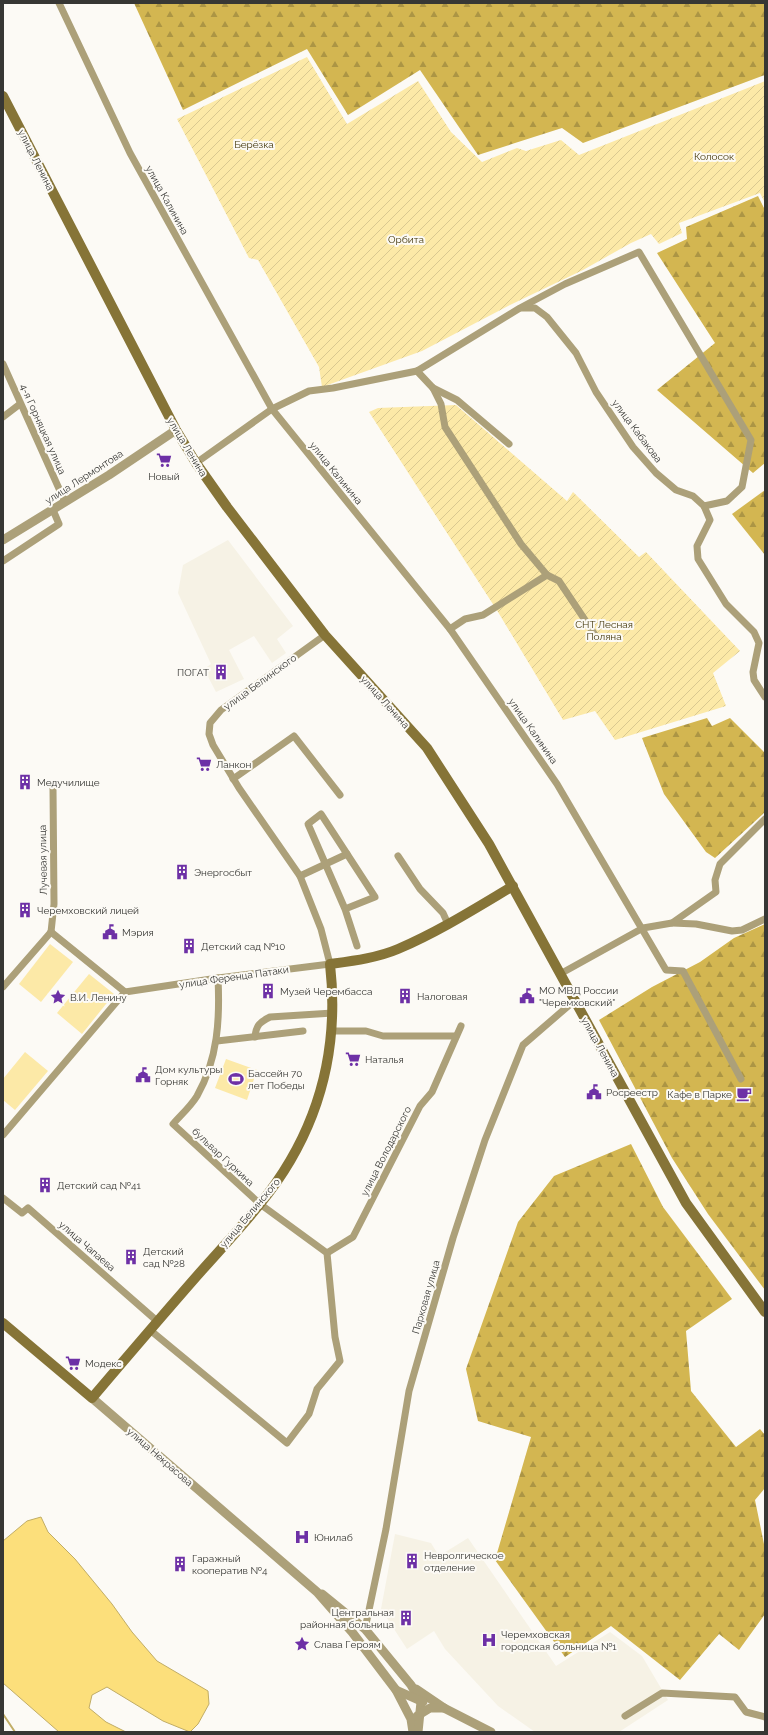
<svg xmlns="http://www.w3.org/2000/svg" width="768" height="1735" font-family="Raleway,sans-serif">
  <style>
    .built { fill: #f6f2e5 }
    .grass { fill: #fce9a7 }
    .forest { fill: url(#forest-firs) }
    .garden { fill: url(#garden-furrows) }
    .water { fill: #fcdf7b; stroke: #c1ad66 }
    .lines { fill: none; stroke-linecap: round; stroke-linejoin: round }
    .stream { stroke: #c1ad66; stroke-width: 2 }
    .minor { stroke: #aca079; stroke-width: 7 }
    .tertiary { stroke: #aca079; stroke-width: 9 }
    .secondary { stroke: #867437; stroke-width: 10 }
    .labels { text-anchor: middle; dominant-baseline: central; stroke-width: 4; stroke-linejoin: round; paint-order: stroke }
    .park-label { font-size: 10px; fill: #44380c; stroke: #fcfaf5 }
    .street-label { font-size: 10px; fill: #373734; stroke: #fcfaf5 }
    .poi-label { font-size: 10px; fill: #373734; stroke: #fcfaf5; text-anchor: start }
  </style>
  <defs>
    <pattern id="forest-firs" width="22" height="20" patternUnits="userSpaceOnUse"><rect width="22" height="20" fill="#d3b651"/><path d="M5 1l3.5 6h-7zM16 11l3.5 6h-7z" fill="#ac9544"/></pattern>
    <pattern id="garden-furrows" width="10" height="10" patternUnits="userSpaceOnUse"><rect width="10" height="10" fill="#fce9a7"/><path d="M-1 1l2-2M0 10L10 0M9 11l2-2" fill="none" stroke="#d9c890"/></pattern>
  </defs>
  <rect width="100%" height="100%" fill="#fcfaf5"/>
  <!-- built -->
  <g class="built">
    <path d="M228 540 293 626 277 639 286 653 272 663 254 636 229 650 244 679 216 692 204 669 211 664 178 593 183 565Z"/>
    <path d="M395 1534 431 1543 439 1556 468 1538 556 1666 610 1632 642 1656 668 1700 619 1732H535L498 1706 445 1649 434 1631 407 1649 381 1609Z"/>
  </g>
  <!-- grass -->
  <g class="grass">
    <path d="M50 944 73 962 41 1002 19 984Z"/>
    <path d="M89 974 114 994 82 1034 57 1013Z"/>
    <path d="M25 1052 48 1071 15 1110 3 1100V1079Z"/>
    <path d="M226 1059 257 1070 247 1100 215 1088Z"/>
  </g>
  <!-- forest -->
  <g class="forest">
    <path d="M134 3H765V75L583 143 562 128 478 155 420 70 348 115 307 49 183 110Z"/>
    <path d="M758 196 765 210V463L753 473 657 390 715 343 657 253 687 239 686 227Z"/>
    <path d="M765 490V555L732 514Z"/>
    <path d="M707 718 712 726 730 718 765 753V812L715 858 706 852 664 794 642 738Z"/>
    <path d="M765 924V1290L708 1214 672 1158 599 1020 652 987 700 962 734 938Z"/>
    <path d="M631 1144 663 1207 732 1299 686 1331 691 1391 736 1447 760 1429 765 1435V1488L755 1500 765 1549V1614L739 1650 719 1634 680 1680 611 1626 565 1657 495 1560 531 1437 478 1421 466 1369 518 1222 554 1176Z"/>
  </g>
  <!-- garden -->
  <g class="garden">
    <path d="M307 57 347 124 418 81 451 132 482 162 517 148 526 151 561 140 579 155 765 81V203L760 193 679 223 682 233 659 244 651 234 631 243 583 270 510 305 422 351 322 387 319 367 258 260 249 258 177 119Z"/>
    <path d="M456 405 567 501 573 492 639 557 646 552 740 651 713 673 726 706 615 740 595 711 563 720 498 612 369 412 378 408Z"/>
  </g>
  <!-- water -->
  <path class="water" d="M41 1517 48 1532 75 1559 112 1604 132 1632 157 1661 208 1691 209 1704 198 1724 190 1732 163 1721 107 1687 92 1695 89 1708 106 1722 126 1732H59L3 1683V1541L27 1521Z"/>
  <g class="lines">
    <!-- stream -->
    <path class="stream" d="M3 1714 15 1732"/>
    <!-- minor -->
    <g class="minor">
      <path d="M59 3 130 153 272 409 450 629 557 784 666 970 683 971 741 1079"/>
      <path d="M522 308H535L547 317 576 353 596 392 633 447 656 473 676 490 693 496 704 506 710 520 697 546 698 559 726 604 754 632 759 643 753 672 754 680 765 697"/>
      <path d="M3 364 65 502"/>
      <path d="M417 371 433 388 457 400 509 444"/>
      <path d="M433 388 441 404 445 427 521 544 547 575"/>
      <path d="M3 417 20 404"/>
      <path d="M196 463 272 409 309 391 333 388 417 371 520 308 565 284 639 252 751 440 742 487 727 501 704 506"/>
      <path d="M3 561 59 524 53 510"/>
      <path d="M450 629 465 619 483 615 547 575 559 581 595 635"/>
      <path d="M233 779 294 736 340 795"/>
      <path d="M398 856 420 889 443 913 448 924"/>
      <path d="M300 876 347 854"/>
      <path d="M345 909 375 897 321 814 308 824 345 909 357 946"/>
      <path d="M672 923 696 924 732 931 742 930 765 919"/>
      <path d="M51 932 54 904 53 787"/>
      <path d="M51 932 125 992"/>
      <path d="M560 974 643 928 672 923 716 892 715 880 720 864 765 819"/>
      <path d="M3 987 51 932"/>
      <path d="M332 1031H366L383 1036H456"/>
      <path d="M255 1037C256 1025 260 1022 270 1017L333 1013"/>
      <path d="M217 1041 303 1031"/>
      <path d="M3 1135 125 992 218 978 330 964 321 929 300 876 239 788 213 745 209 734 210 723 221 710 325 635"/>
      <path d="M3 1198 22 1213 28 1208 157 1321"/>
      <path d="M327 1253 353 1237 420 1106 432 1092 461 1026"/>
      <path d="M150 1330 287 1443 309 1414 317 1389 340 1361 335 1337 327 1253 260 1204 173 1124C181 1115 191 1106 197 1096 218 1059 220 1019 218 978"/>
      <path d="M365 1629 386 1529 409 1391 453 1238 485 1140 523 1045 574 1001"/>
      <path d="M625 1716 662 1693 735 1697 746 1712 765 1717"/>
    </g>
    <!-- tertiary -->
    <g class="tertiary">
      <path d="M3 540 109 475 176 430"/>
      <path d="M92 1398 317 1592 352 1632 396 1690 411 1719 413 1732"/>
      <path d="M322 1594 365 1629 411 1685 421 1702 418 1732"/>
      <path d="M416 1689 444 1708 491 1732"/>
      <path d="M396 1690 423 1702"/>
      <path d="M417 1716 430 1708H444"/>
    </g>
    <!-- secondary -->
    <g class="secondary">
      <path d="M3 96 176 430 196 463 227 507 325 635 427 748 489 844 686 1203 765 1312"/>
      <path d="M3 1323 92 1398C126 1358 161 1317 196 1277 217 1253 240 1229 260 1204 317 1134 340 1053 330 964 352 961 377 958 398 949 438 932 476 908 513 886"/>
    </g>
  </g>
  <!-- icons -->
  <defs>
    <g id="supermarket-bare" transform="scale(1.2)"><path d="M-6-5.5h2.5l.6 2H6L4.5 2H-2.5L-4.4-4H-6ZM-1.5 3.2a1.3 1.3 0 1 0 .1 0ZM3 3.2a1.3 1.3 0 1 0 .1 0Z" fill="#6d30a6" stroke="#fcfaf5" stroke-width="2.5" paint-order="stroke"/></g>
    <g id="building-bare" transform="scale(1.2)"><path d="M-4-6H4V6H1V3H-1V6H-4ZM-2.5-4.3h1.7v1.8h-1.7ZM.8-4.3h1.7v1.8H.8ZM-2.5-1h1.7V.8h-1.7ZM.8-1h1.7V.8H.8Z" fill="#6d30a6" stroke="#fcfaf5" stroke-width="2.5" paint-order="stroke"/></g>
    <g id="civic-bare" transform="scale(1.2)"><path d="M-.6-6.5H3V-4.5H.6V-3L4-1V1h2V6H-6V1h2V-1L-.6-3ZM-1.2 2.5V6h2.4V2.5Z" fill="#6d30a6" stroke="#fcfaf5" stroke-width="2.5" paint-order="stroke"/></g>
    <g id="sight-bare" transform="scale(1.2)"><path d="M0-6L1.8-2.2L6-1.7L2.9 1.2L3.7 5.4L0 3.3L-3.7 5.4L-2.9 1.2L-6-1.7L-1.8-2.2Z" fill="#6d30a6" stroke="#fcfaf5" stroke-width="2.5" paint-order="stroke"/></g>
    <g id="stadium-bare" transform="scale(1.2)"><path d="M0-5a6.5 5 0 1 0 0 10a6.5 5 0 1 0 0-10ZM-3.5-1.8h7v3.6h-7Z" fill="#6d30a6" stroke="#fcfaf5" stroke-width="2.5" paint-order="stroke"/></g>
    <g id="cafe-bare" transform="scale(1.2)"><path d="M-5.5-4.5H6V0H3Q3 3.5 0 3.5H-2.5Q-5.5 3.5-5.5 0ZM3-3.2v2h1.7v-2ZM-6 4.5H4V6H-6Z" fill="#6d30a6" stroke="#fcfaf5" stroke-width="2.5" paint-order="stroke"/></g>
    <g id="hospital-bare" transform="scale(1.2)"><path d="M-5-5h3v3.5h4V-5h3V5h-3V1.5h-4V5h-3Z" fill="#6d30a6" stroke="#fcfaf5" stroke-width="2.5" paint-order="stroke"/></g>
  </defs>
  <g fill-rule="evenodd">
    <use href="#supermarket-bare" x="164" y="460"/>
    <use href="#building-bare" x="221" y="672"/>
    <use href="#supermarket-bare" x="204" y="764"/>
    <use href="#building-bare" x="25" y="782"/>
    <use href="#building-bare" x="182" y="872"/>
    <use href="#building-bare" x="25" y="910"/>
    <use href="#civic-bare" x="110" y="932"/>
    <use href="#building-bare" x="189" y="946"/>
    <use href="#building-bare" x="268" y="991"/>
    <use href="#building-bare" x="405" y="996"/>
    <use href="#civic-bare" x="527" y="996"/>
    <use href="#sight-bare" x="58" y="997"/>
    <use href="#supermarket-bare" x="353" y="1059"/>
    <use href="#civic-bare" x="143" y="1075"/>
    <use href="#stadium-bare" x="236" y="1079"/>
    <use href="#civic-bare" x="594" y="1092"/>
    <use href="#cafe-bare" x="744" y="1094"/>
    <use href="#building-bare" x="45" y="1185"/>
    <use href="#building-bare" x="131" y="1257"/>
    <use href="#supermarket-bare" x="73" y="1363"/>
    <use href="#hospital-bare" x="302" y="1537"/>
    <use href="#building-bare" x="412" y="1561"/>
    <use href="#building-bare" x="180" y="1564"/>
    <use href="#building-bare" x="406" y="1618"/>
    <use href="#hospital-bare" x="489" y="1640"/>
    <use href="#sight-bare" x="302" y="1644"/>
  </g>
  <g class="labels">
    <!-- park labels -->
    <g class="park-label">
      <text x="254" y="144">Берёзка</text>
      <text x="714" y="156">Колосок</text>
      <text x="406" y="239">Орбита</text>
      <text x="604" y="624">СНТ Лесная<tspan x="604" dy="12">Поляна</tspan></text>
    </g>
    <!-- street labels -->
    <g class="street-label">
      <text transform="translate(36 160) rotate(63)">улица Ленина</text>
      <text transform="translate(167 200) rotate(61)">улица Калинина</text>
      <text transform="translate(43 429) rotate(66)">4-я Горняцкая улица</text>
      <text transform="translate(637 431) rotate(53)">улица Кабакова</text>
      <text transform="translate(187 447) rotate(59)">улица Ленина</text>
      <text transform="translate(336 473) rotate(51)">улица Калинина</text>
      <text transform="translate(84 477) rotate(-33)">улица Лермонтова</text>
      <text transform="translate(260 682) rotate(-36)">улица Белинского</text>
      <text transform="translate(385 702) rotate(48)">улица Ленина</text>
      <text transform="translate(533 731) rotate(55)">улица Калинина</text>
      <text transform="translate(43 860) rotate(-91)">Лучевая улица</text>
      <text transform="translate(234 977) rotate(-8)">улица Ференца Патаки</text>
      <text transform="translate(600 1047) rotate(61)">улица Ленина</text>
      <text transform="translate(386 1151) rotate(-63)">улица Володарского</text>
      <text transform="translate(223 1157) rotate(43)">бульвар Гуркина</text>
      <text transform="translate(250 1213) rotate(-50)">улица Белинского</text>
      <text transform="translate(87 1246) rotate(41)">улица Чапаева</text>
      <text transform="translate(426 1297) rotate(-74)">Парковая улица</text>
      <text transform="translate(160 1457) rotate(41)">улица Некрасова</text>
    </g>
    <!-- poi labels -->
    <g class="poi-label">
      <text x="164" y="476" text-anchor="middle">Новый</text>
      <text x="209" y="672" text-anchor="end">ПОГАТ</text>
      <text x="216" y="764">Ланкон</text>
      <text x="37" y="782">Медучилище</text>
      <text x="194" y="872">Энергосбыт</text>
      <text x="37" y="910">Черемховский лицей</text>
      <text x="122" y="932">Мэрия</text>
      <text x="201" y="946">Детский сад №10</text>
      <text x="539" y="990">МО МВД России<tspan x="539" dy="12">"Черемховский"</tspan></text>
      <text x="280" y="991">Музей Черембасса</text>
      <text x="417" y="996">Налоговая</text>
      <text x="70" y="997">В.И. Ленину</text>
      <text x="365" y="1059">Наталья</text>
      <text x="155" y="1069">Дом культуры<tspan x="155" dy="12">Горняк</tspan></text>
      <text x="248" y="1073">Бассейн 70<tspan x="248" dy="12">лет Победы</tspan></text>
      <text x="606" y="1092">Росреестр</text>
      <text x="732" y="1094" text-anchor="end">Кафе в Парке</text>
      <text x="57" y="1185">Детский сад №41</text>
      <text x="143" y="1251">Детский<tspan x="143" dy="12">сад №28</tspan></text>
      <text x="85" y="1363">Модекс</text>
      <text x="314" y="1537">Юнилаб</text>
      <text x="424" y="1555">Невролгическое<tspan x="424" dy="12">отделение</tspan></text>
      <text x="192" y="1558">Гаражный<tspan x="192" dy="12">кооператив №4</tspan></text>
      <text x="394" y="1612" text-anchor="end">Центральная<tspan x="394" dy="12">районная больница</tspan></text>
      <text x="501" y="1634">Черемховская<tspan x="501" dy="12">городская больница №1</tspan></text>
      <text x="314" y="1644">Слава Героям</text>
    </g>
  </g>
  <!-- border -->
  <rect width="768" height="1735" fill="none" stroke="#373734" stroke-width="8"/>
</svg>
